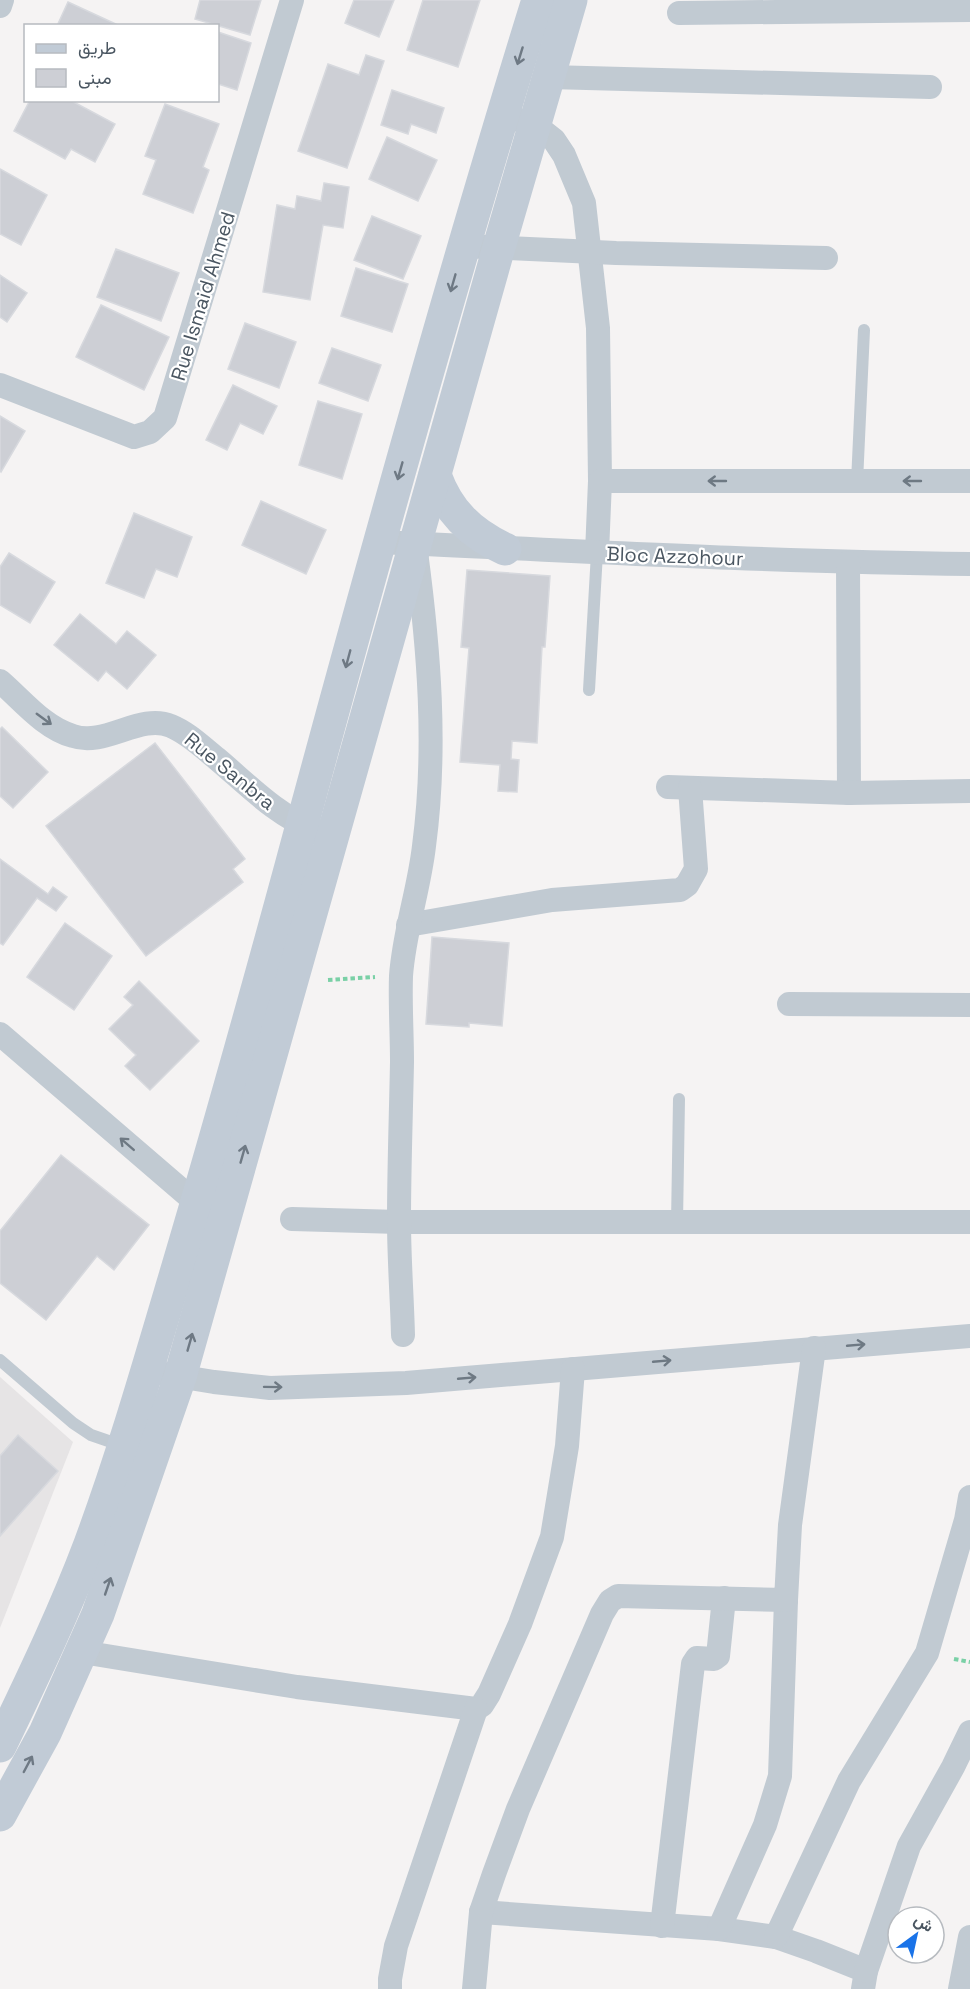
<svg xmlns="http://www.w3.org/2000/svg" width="970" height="1989" font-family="'Space Grotesk',Vazirmatn,sans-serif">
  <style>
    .education { fill: #e6e4e5 }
    .building { fill: #cdcfd5; stroke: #d7d9de; stroke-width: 1.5 }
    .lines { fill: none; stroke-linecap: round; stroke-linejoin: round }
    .path { stroke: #7ad0a6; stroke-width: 4; stroke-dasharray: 4.5 3; stroke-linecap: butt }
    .lane { stroke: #c1cad2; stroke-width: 12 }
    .street { stroke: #c1cad2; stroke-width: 24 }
    .secondary { stroke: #c1cbd6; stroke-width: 33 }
    .oneway { stroke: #6e7984 }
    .oneway2 { stroke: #6e7983 }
    .labels { text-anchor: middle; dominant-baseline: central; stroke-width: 4.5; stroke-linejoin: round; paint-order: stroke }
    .street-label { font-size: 20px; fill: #4a5661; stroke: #fff }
  </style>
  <rect width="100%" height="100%" fill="#f5f3f3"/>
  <!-- education -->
  <path class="education" d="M0 1377 73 1442 0 1628Z"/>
  <!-- building -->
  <g class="building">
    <path d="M200 0H261L250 35 195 19Z"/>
    <path d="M354 0H394L379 37 345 23Z"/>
    <path d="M423 0H480L458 67 407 50Z"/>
    <path d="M68 2 120 26H57Z"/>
    <path d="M218 32 251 43 237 90 218 84Z"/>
    <path d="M366 55 384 61 347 168 298 151 328 64 359 75Z"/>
    <path d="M392 90 444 108 436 133 411 124 408 134 381 125Z"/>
    <path d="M30 100H70L115 124 95 162 71 149 65 159 14 131Z"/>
    <path d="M165 104 219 124 203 167 209 170 193 213 143 194 156 160 145 156Z"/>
    <path d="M387 137 437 160 418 201 369 179Z"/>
    <path d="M0 169 47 195 21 245 0 234Z"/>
    <path d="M324 183 349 187 343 228 323 225 310 300 263 292 277 205 295 209 297 196 321 201Z"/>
    <path d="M372 216 421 236 403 279 354 260Z"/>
    <path d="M116 249 179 273 161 321 97 297Z"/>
    <path d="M356 268 408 284 392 332 341 316Z"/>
    <path d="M0 275 27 293 7 322 0 317Z"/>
    <path d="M101 305 169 337 144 390 76 357Z"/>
    <path d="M245 323 296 342 279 388 228 369Z"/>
    <path d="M332 348 381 365 368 401 319 383Z"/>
    <path d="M233 385 277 406 263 434 240 423 227 450 206 440Z"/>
    <path d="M318 401 362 414 342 479 299 465Z"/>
    <path d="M0 416 25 431 1 472 0 471Z"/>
    <path d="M261 501 326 530 306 574 242 545Z"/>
    <path d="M134 513 192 537 177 577 156 569 144 598 106 583Z"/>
    <path d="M9 553 55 582 30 623 0 605V567Z"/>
    <path d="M467 570 550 576 545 647H542L537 743 512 741 511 759 519 760 517 792 498 791 500 765 460 762 469 648 461 647Z"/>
    <path d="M80 614 116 644 127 631 156 655 127 689 106 671 98 681 54 645Z"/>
    <path d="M2 727 48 772 13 808 0 796V729Z"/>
    <path d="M155 743 245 859 233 869 243 882 146 956 46 826Z"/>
    <path d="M0 859 48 894 53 887 67 897 56 911 37 898 3 945 0 943Z"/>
    <path d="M65 923 112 956 74 1010 27 977Z"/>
    <path d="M432 937 509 943 502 1026 469 1023V1027L426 1024Z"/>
    <path d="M139 981 199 1041 150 1090 125 1066 136 1055 109 1029 133 1005 124 997Z"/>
    <path d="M61 1155 149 1225 114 1270 97 1256 46 1320 0 1283V1231Z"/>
    <path d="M18 1435 58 1471 0 1536V1456Z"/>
  </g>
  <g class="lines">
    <!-- path -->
    <g class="path">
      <path d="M328 980 375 977"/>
      <path d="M954 1659 970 1662"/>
    </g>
    <!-- lane -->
    <g class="lane">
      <path d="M857 482 864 330"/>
      <path d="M589 690 597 553"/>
      <path d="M677 1223 679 1099"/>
      <path d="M0 1360 73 1423 91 1435 123 1446"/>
    </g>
    <!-- street -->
    <g class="street">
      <path d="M0 6 2 0"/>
      <path d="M679 13 970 10"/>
      <path d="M549 77 930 87"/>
      <path d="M521 121 535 125 554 140 564 155 584 203 598 328 600 481 597 553"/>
      <path d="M464 246 616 253 826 258"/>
      <path d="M0 385 134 437 150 432 165 418 292 0"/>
      <path d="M600 481H970"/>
      <path d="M380 542C577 551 773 562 970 564"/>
      <path d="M848 563 849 793"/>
      <path d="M0 681C22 700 44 728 73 736 105 747 140 713 171 726 188 733 201 746 216 758 247 784 277 816 315 830"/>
      <path d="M668 787 849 793 970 791"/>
      <path d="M408 925 552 900 680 890 687 885 696 869 690 788"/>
      <path d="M789 1004 970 1005"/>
      <path d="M0 1034 207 1212"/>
      <path d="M292 1219 399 1222H970"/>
      <path d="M403 1335C402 1297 399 1259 399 1221 399 1168 401 1115 402 1062 402 1034 400 1004 401 976 404 932 419 890 424 846 437 748 429 649 416 552"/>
      <path d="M165 1374 214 1382 270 1388 406 1383 970 1336"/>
      <path d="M82 1652 297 1687 476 1709 482 1705 489 1694 520 1624 552 1537 567 1446 573 1369"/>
      <path d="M481 1912 719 1929 776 1937 816 1951 866 1971 863 1989"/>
      <path d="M662 1926 693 1664 697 1658 714 1659 718 1656 724 1598"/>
      <path d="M719 1929 765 1825 780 1776 786 1600"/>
      <path d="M776 1937 849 1781 927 1653 966 1520 970 1497"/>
      <path d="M866 1971 909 1846 953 1767 970 1732"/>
      <path d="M390 1989V1979L396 1946 476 1709"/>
      <path d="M474 1989 481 1912 494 1874 518 1809 602 1614 610 1601 618 1596 786 1600 790 1525 814 1348"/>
      <path d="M960 1989 970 1937"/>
    </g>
    <!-- secondary -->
    <g class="secondary">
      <path d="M435 475C448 511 470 533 505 549"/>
      <path d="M0 1746C32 1679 64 1613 90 1544 123 1455 149 1364 176 1273 216 1138 254 1002 291 866 369 576 449 287 538 0"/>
      <path d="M0 1815 45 1733 98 1614 180 1377 499 247 571 0"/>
    </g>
  </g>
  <!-- one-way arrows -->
  <defs><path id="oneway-shaft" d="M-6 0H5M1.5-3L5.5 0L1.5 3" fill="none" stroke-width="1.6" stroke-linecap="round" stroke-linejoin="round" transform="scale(1.5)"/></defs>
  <g class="oneway">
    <use href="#oneway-shaft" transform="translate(520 56) rotate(107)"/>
    <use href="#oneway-shaft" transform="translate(453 283) rotate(106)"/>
    <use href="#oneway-shaft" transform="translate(400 471) rotate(106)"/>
    <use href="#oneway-shaft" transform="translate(348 659) rotate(105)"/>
    <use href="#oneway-shaft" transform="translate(243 1154) rotate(-74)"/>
    <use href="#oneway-shaft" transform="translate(190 1342) rotate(-74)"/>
    <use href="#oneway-shaft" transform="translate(108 1586) rotate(-71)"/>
    <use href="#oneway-shaft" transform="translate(28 1764) rotate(-62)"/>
  </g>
  <g class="oneway2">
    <use href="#oneway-shaft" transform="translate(717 481) rotate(-180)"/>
    <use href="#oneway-shaft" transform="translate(912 481) rotate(180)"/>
    <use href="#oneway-shaft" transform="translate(44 719) rotate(36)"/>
    <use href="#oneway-shaft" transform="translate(127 1144) rotate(-139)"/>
    <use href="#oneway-shaft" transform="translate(856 1345) rotate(-5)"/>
    <use href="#oneway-shaft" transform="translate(662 1361) rotate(-5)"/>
    <use href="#oneway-shaft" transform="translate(467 1378) rotate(-5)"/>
    <use href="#oneway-shaft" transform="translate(273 1387) rotate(1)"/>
  </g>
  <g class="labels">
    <!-- street labels -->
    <g class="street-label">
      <text transform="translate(203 296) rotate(-73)">Rue Ismaid Ahmed</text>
      <text transform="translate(675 556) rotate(2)">Bloc Azzohour</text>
      <text transform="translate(230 771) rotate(39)">Rue Sanbra</text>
    </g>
  </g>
  <!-- legend -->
  <rect x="24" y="24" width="195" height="78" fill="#ffffff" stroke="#b7bbc0" stroke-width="1.5"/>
  <rect x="36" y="44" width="30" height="9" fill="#c1cbd6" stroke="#b7bbc0" stroke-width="1.5"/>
  <text x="78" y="54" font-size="18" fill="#4a5661">طريق</text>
  <rect x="36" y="69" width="30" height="18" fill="#cdcfd5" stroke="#b7bbc0" stroke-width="1.5"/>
  <text x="78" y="84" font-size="18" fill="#4a5661">مبنى</text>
  <!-- north arrow -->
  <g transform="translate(916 1935) rotate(33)"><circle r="28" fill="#ffffff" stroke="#b7bbc0" stroke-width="1.5"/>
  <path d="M0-4.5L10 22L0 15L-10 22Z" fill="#1a73e8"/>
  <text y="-9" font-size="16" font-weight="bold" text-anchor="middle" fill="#4a5661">ش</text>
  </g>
</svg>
